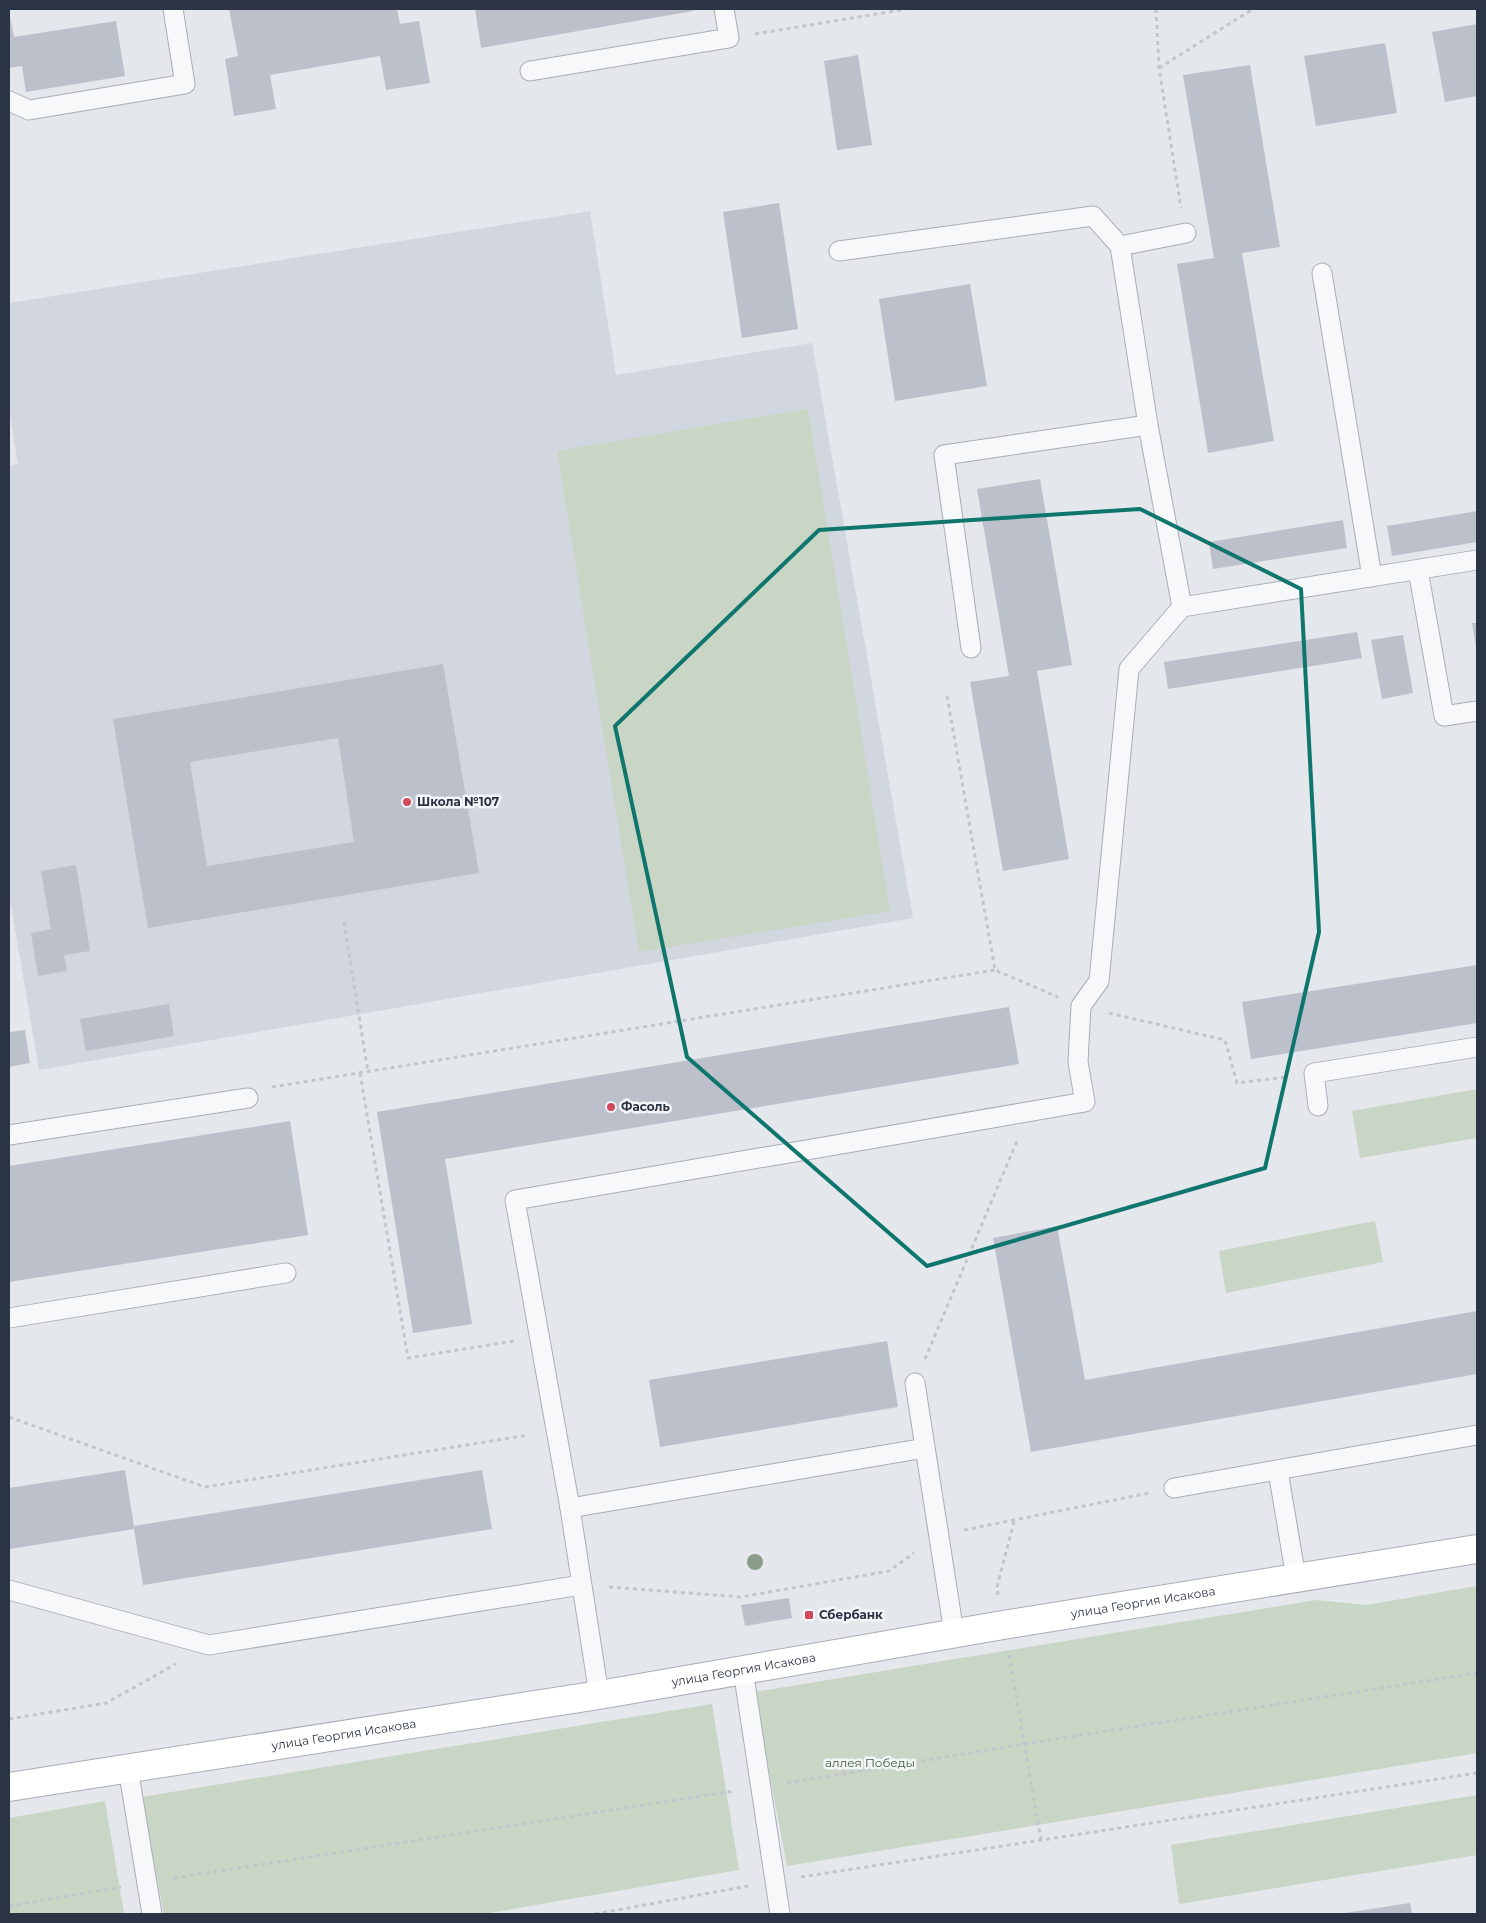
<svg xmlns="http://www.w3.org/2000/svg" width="1486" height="1923" viewBox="0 0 1486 1923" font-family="Montserrat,sans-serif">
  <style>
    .built { fill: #d2d6de }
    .green { fill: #c9d6c5 }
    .building { fill: #bbc0ca; fill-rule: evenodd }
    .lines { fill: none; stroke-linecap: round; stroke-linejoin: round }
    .lane-casing { stroke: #a9aeb7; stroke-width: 21 }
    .secondary-casing { stroke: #a9aeb7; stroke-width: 30 }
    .path { stroke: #c2c5cb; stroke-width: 3; stroke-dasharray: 4 4; stroke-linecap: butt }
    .lane { stroke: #f7f8fa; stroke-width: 19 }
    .secondary { stroke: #fff; stroke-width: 28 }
    .tree { fill: #899d89 }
    .marked { fill: none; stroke: #0f766e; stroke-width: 4; stroke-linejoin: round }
    .poi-dot { fill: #d1495b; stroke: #f4f6f9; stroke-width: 2 }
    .labels { text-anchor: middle; stroke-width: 5; stroke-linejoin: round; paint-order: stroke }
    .poi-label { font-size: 12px; font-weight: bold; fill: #2b3445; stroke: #f4f6f9; text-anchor: start }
    .street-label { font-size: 12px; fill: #2b3445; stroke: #f4f6f9 }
    .park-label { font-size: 12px; fill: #3f6138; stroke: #f4f6f9 }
  </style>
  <rect width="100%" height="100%" fill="#e4e7ec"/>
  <!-- built -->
  <polygon class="built" points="590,211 616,375 812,343 913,918 39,1070 9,894 9,466 18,464 9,409 9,303"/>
  <!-- green -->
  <g class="green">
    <polygon points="808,409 890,911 639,952 557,451"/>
    <polygon points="1477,1089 1477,1138 1360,1158 1352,1111"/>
    <polygon points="1375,1221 1383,1262 1226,1293 1219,1251"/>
    <polygon points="1477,1586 1477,1753 787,1866 754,1692 1316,1600 1366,1605"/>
    <polygon points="712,1704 739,1870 484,1914 164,1914 141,1797"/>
    <polygon points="1477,1795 1477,1855 1179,1904 1171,1845"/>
    <polygon points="105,1801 124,1914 9,1914 9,1818"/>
  </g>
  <!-- building -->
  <g class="building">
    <polygon points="229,9 397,9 400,24 419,21 430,83 386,90 380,56 270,75 276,109 234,116 225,59 238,56"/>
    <polygon points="475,9 692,9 693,11 481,48"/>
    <polygon points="9,11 14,37 116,21 125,76 26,92 22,66 9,68"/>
    <polygon points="1477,24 1477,96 1445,102 1432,32"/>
    <polygon points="1385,43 1397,113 1316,126 1304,56"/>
    <polygon points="858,55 872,145 837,150 824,61"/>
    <polygon points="1250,65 1280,247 1242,253 1274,441 1208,453 1177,264 1214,258 1183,75"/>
    <polygon points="779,203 798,329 742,338 723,212"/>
    <polygon points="970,284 987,386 895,401 879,299"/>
    <polygon points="1040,479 1072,665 1037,671 1069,859 1003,871 970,682 1009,676 977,489"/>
    <polygon points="1477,511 1477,542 1392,556 1387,526"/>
    <polygon points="1343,520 1347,548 1213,569 1209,542"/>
    <polygon points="1472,623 1477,623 1477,646 1476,647"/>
    <polygon points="1357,632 1362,658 1168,689 1164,662"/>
    <polygon points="1403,635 1413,693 1382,699 1371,640"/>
    <path d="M443,664L479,873L148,928L113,719ZM338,738L354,842L207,866L190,762Z"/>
    <polygon points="76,865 90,951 64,955 67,971 38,976 31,933 51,929 41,871"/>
    <polygon points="1477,965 1477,1023 1251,1059 1242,1002"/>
    <polygon points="169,1004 174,1036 86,1051 80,1019"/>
    <polygon points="1009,1007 1019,1064 445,1159 472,1324 413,1333 377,1112"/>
    <polygon points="25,1030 30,1063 9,1067 9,1032"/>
    <polygon points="290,1121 308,1235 9,1282 9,1166"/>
    <polygon points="1057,1226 1085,1380 1477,1311 1477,1374 1031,1452 993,1238"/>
    <polygon points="887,1341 898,1407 660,1447 649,1380"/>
    <polygon points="125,1470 134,1526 482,1470 492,1529 143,1585 134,1529 10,1549 9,1538 9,1488"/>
    <polygon points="789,1598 792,1618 745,1626 741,1605"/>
    <polygon points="1410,1903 1412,1914 1345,1914 1345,1913"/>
  </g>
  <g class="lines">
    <!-- lane casing -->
    <g class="lane-casing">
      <g id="lane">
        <polyline points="530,71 729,38 724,9"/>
        <polyline points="9,101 29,110 185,84 173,9"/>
        <polyline points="839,251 1093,216 1120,246"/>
        <polyline points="1322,273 1372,577"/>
        <polyline points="1148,425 1120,246 1186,233"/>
        <polyline points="1418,570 1444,716 1477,711"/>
        <polyline points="971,648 944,455 1148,425 1182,607 1477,560"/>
        <polyline points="1318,1106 1314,1073 1477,1047"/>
        <polyline points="9,1135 248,1098"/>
        <polyline points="9,1318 286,1273"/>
        <polyline points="915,1383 954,1633"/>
        <polyline points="1278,1471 1296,1578"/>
        <polyline points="1174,1488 1477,1435"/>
        <polyline points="570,1508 925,1448"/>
        <polyline points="9,1590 209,1645 581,1585"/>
        <polyline points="743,1670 780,1914"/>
        <polyline points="599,1695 570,1508 515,1200 1085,1102 1078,1062 1081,1006 1099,981 1129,669 1182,607"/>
        <polyline points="128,1768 152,1914"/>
      </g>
    </g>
    <!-- secondary casing -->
    <g class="secondary-casing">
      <g id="secondary">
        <path id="s1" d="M9,1787L599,1695L1003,1625L1477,1549"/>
      </g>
    </g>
    <!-- path -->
    <g class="path">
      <polyline points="1156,9 1159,68 1181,208"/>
      <polyline points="755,34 907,9"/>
      <polyline points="1159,68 1253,9"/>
      <polyline points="947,696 995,970 1058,997"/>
      <polyline points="344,922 368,1072"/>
      <polyline points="1109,1013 1225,1040 1237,1083 1287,1077"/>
      <polyline points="360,1073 408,1358 514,1341"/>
      <polyline points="272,1087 995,970"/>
      <polyline points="925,1359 1017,1141"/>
      <polyline points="9,1417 205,1487 529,1435"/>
      <polyline points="964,1530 1149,1493"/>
      <polyline points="609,1587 741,1597 889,1571 914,1553"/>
      <polyline points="998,1595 997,1587 1015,1518"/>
      <polyline points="1009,1655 1041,1840"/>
      <polyline points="9,1719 106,1703 176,1664"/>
      <polyline points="787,1783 1024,1744 1477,1673"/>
      <polyline points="801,1877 1477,1773"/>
      <polyline points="174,1878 734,1791"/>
      <polyline points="9,1906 121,1887"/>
      <polyline points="595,1914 748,1886"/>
    </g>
    <!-- lane -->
    <use href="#lane" class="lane"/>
    <!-- secondary -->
    <use href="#secondary" class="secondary"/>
  </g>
  <!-- trees -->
  <circle class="tree" cx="755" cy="1562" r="8"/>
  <!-- marked area -->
  <path class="marked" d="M1140,509L1301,589L1319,932L1265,1168L927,1266L687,1057L615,726L819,530Z"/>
  <!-- markers -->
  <g class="poi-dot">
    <circle cx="407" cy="802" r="5"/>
    <circle cx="611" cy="1107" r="5"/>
    <rect x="804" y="1610" width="10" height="10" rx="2.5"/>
  </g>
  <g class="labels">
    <!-- poi labels -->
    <g class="poi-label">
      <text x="417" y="806">Школа №107</text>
      <text x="621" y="1111">Фасоль</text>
      <text x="819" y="1619">Сбербанк</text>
    </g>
    <!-- street labels -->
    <g class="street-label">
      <text dy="4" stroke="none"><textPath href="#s1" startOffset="1149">улица Георгия Исакова</textPath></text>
      <text dy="4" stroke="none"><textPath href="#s1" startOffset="744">улица Георгия Исакова</textPath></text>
      <text dy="4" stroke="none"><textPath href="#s1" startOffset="339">улица Георгия Исакова</textPath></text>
    </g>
    <!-- park labels -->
    <g class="park-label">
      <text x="870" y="1767">аллея Победы</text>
    </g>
  </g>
  <!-- border -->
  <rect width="1486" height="1923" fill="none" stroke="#2b3445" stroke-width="20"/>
</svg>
